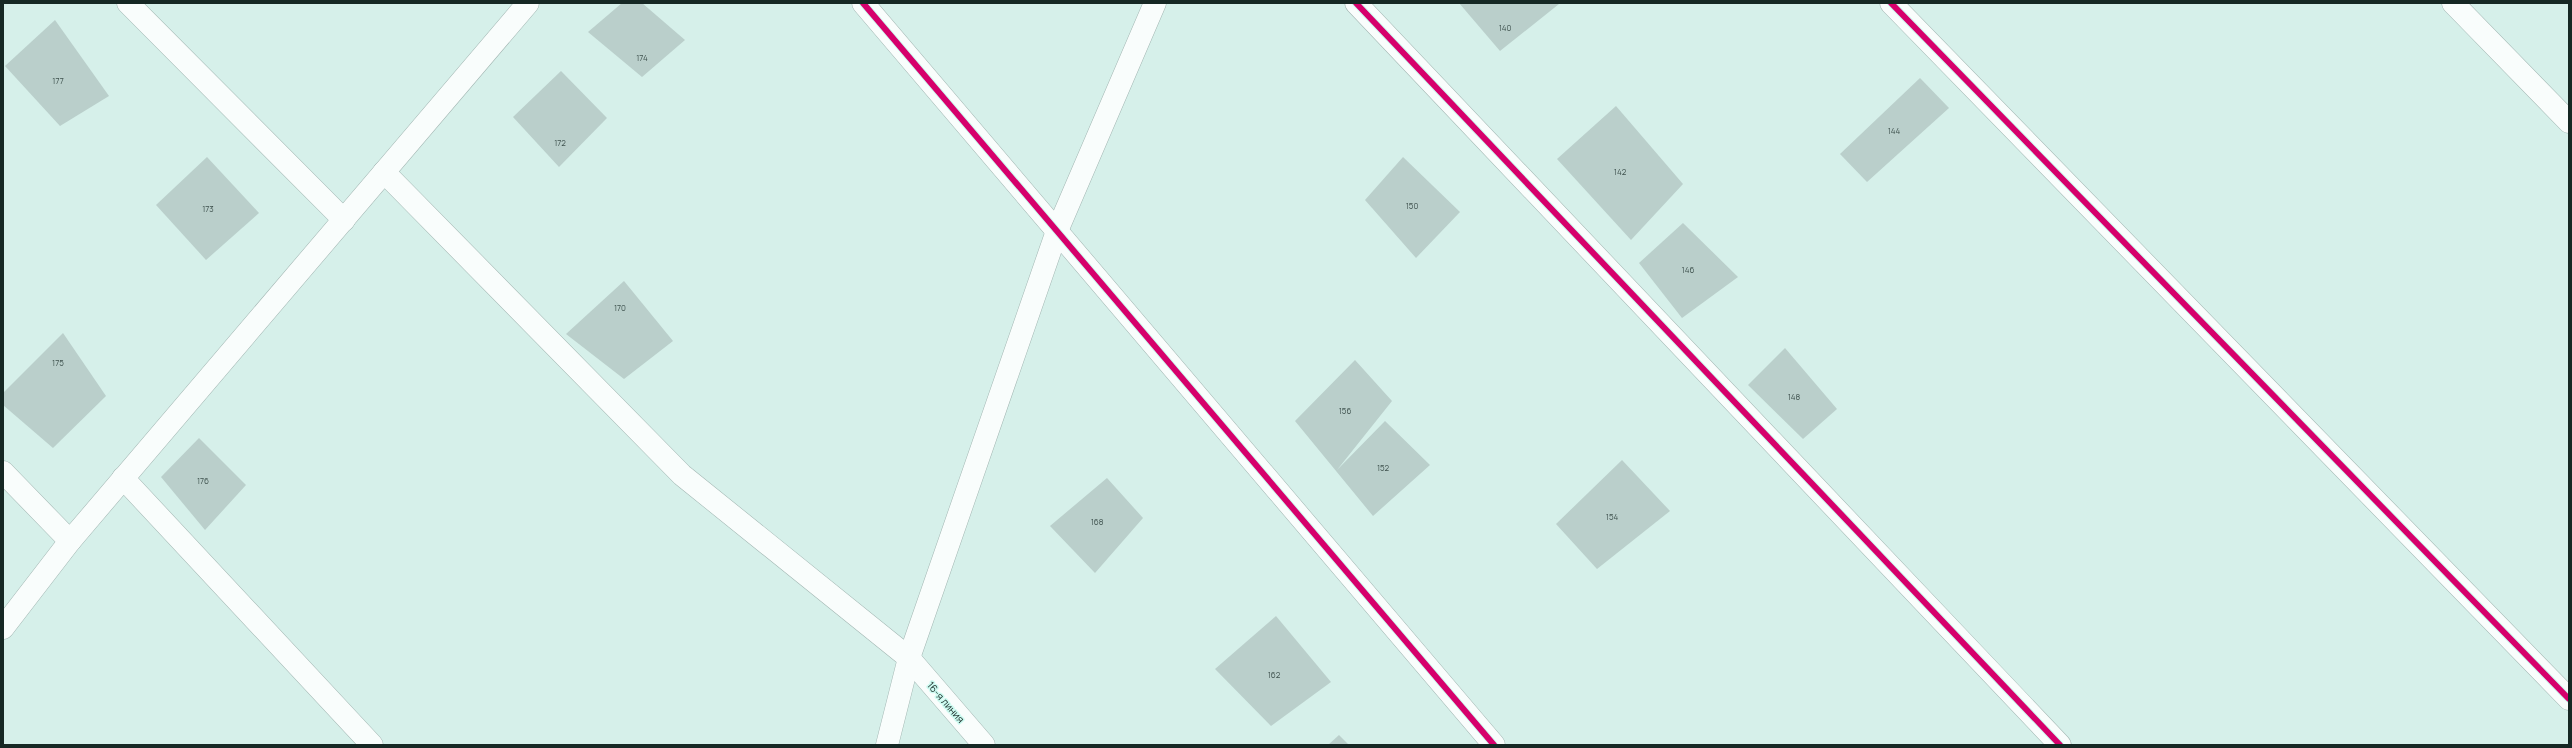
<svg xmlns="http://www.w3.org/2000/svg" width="2572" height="748" viewBox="0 0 2572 748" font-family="Manrope,sans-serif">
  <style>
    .building { fill: #bacfcb }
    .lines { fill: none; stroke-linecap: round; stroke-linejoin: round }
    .minor-casing { stroke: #a2b6b2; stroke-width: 23 }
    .minor { stroke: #f9fdfc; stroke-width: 22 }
    .cycleway-casing { stroke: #ccfaf0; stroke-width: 8 }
    .cycleway { stroke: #d6006c; stroke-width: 6 }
    .labels { text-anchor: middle; stroke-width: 3; stroke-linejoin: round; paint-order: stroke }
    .number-label { font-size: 8px; fill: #3f524e }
    .street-label { font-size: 10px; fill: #162824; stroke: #ccfaf0 }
  </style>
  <rect width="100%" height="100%" fill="#d6f0ea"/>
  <!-- building -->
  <g class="building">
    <polygon points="622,3 642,3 685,40 642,77 588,32"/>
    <polygon points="1459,3 1558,3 1559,4 1500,51"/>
    <polygon points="55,20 109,96 60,126 5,66"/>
    <polygon points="561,71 607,118 559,167 513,117"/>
    <polygon points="1920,78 1949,108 1867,182 1840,154"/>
    <polygon points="1616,106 1683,184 1631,240 1557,159"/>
    <polygon points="207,157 259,213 206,260 156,205"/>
    <polygon points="1403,157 1460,212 1416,258 1365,200"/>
    <polygon points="1683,223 1738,277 1682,318 1639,263"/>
    <polygon points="624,281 673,341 624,379 566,334"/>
    <polygon points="63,333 106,396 53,448 3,405 3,393"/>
    <polygon points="1785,348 1837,409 1803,439 1748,385"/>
    <polygon points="1355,360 1392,401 1337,470 1385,421 1430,465 1373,516 1295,421"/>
    <polygon points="199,438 246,485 205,530 161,477"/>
    <polygon points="1622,460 1670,511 1597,569 1556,524"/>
    <polygon points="1107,478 1143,518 1095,573 1050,526"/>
    <polygon points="1276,616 1331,682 1271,726 1215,669"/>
    <polygon points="1339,735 1349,745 1328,745"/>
  </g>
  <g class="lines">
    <!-- minor casing -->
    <g class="minor-casing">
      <g id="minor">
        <polyline points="128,3 344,220"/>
        <polyline points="863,3 1494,745"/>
        <polyline points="1356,3 2060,745"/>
        <polyline points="1891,3 2569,699"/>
        <polyline points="2453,3 2569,122"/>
        <polyline points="384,172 682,475 909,658 984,745"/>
        <polyline points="3,472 70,541"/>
        <polyline points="123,478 372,745"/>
        <polyline points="3,628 70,541 528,3"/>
        <polyline points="887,745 909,658 1057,231 1155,3"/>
      </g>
    </g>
    <!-- minor -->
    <use href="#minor" class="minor"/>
    <!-- cycleway casing -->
    <g class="cycleway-casing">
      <g id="cycleway">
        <polyline points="863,3 1494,745"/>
        <polyline points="1356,3 2060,745"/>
        <polyline points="1891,3 2569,699"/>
      </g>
    </g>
    <!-- cycleway -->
    <use href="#cycleway" class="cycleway"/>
  </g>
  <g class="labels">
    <!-- number labels -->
    <g class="number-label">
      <text x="1505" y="31">140</text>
      <text x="642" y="61">174</text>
      <text x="58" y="84">177</text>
      <text x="1894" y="134">144</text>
      <text x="560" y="146">172</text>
      <text x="1620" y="175">142</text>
      <text x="1412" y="209">150</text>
      <text x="208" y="212">173</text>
      <text x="1688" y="273">146</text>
      <text x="620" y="311">170</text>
      <text x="58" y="366">175</text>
      <text x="1794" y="400">148</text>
      <text x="1345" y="414">156</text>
      <text x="1383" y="471">152</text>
      <text x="203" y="484">176</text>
      <text x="1612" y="520">154</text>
      <text x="1097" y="525">168</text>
      <text x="1274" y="678">162</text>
    </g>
    <!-- street labels -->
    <g class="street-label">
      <text transform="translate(946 702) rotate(49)" y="4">16-я линия</text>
    </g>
  </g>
  <!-- border -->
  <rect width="2572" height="748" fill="none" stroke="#162824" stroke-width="8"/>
</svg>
